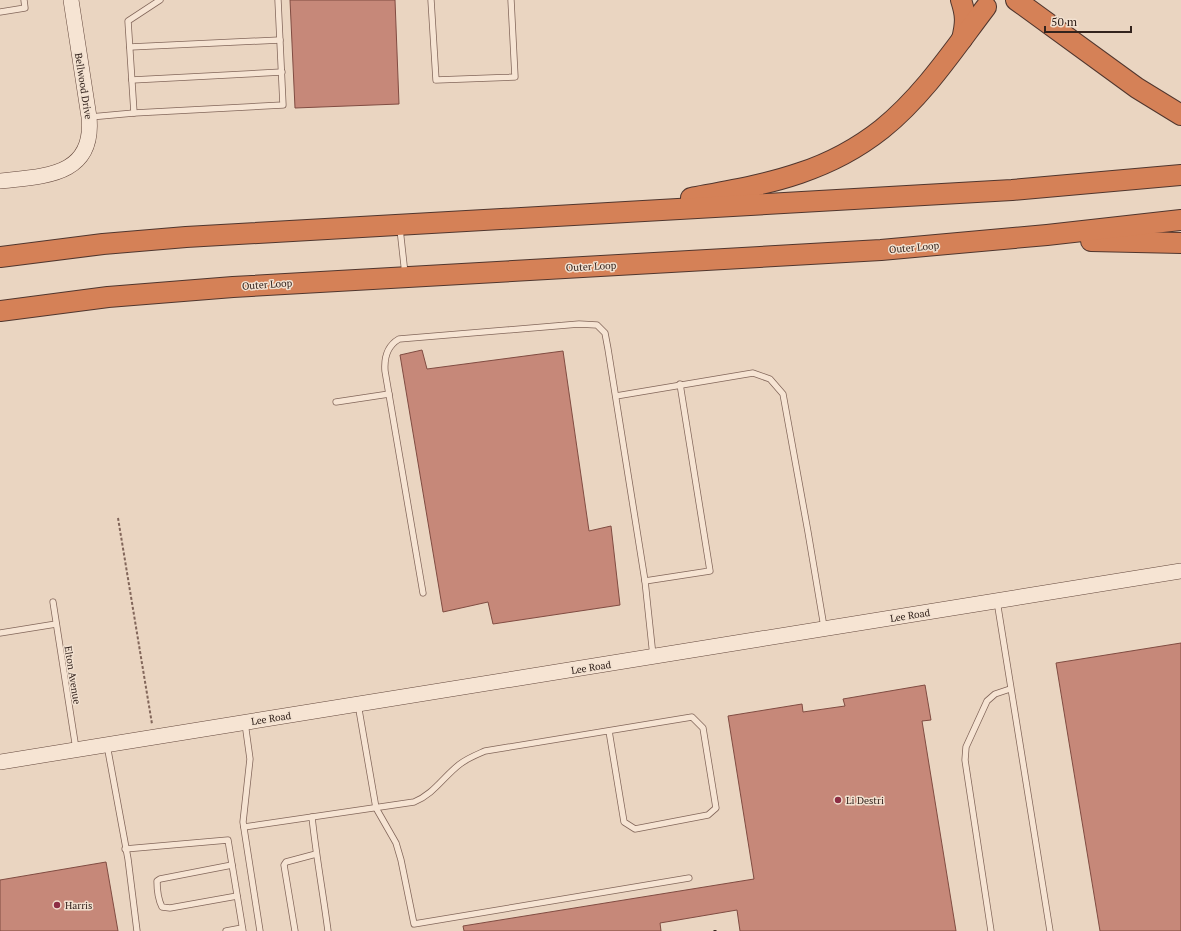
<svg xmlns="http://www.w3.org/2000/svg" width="1181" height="931" viewBox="0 0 1181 931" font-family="'PT Serif',serif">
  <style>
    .building { fill: #c68879; stroke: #804c42 }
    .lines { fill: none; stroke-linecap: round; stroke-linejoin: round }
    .lane-casing { stroke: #82665a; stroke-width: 7 }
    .secondary-casing { stroke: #64483d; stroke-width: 16 }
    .highway-casing { stroke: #50362e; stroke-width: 22 }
    .path { stroke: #82665a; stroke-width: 2; stroke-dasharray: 3 2; stroke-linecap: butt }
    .lane { stroke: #f6e4d3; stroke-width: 5.5 }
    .secondary { stroke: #f6e4d3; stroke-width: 15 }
    .highway { stroke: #d58157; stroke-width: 20 }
    .rail { stroke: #33231d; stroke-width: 3; stroke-dasharray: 7 7; stroke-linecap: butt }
    .poi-dot { fill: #8d2e44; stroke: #f2e1d0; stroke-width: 1.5 }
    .labels { text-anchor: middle; stroke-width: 3; stroke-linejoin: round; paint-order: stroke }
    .street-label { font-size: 10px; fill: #33231d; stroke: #f2e1d0 }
    .poi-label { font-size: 10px; fill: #33231d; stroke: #f2e1d0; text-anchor: start }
  </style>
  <rect width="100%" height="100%" fill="#ead5c1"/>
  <!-- building -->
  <g class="building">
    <polygon points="290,0 395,0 399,104 295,108"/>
    <polygon points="422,350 427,369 563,351 589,531 611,526 620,605 493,624 488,602 443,612 400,355"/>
    <polygon points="1181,643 1181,931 1100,931 1056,663"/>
    <polygon points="925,685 931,720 922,721 956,931 740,931 737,910 660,923 661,931 464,931 463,926 754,879 728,716 802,704 803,712 845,706 843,699"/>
    <polygon points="106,862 118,931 0,931 0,880"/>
  </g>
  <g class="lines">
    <!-- lane casing -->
    <g class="lane-casing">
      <g id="lane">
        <polyline points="431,0 436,80 515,77 511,0"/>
        <polyline points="0,12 25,8 24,0"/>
        <polyline points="130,47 280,40"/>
        <polyline points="132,80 282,72"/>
        <polyline points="134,113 128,21 160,0"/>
        <polyline points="90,117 134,113 283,105 278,0"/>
        <polyline points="400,229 405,274"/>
        <polyline points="616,396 753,373 770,379 783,394 808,532 824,627"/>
        <polyline points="336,402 389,394"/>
        <polyline points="645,581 710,571 680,384"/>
        <path d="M423,593L385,371C384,358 387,346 399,339L579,324L597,325L605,333L608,349L645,581L653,656"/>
        <polyline points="997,601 1050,931"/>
        <polyline points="53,602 76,749"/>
        <polyline points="0,633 56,624"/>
        <polyline points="358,704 376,808 396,843 401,860 414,924 689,878"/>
        <polyline points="245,723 250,759 243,822 260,931"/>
        <polyline points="107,745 128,859 137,931"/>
        <path d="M312,817C316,855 323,893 328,931"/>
        <path d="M244,827L414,802C434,794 444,776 460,764C468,758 476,755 485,751L692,717L703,728L716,808L708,815L635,829L624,822L609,731"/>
        <polyline points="125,849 228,840 243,931"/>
        <path d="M232,865L160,879L157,881C157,890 158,899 162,907L170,908L237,896"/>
        <polyline points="226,931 242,928"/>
        <polyline points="295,931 284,865 286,862 316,854"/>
        <polyline points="991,931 965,760 966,747 987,701 995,694 1010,689"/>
      </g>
    </g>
    <!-- secondary casing -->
    <g class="secondary-casing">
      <g id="secondary">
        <path d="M0,181C43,176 95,177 89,117L71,0"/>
        <polyline points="0,762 1181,571"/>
      </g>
    </g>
    <!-- highway casing -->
    <g class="highway-casing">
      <g id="highway">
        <path d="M961,0C966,15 966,23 962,39"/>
        <polyline points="1016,0 1137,88 1181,115"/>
        <path d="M691,198C728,191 765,185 800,173C830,163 858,148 882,129C924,95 954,49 986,7"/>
        <polyline points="1091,241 1181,243"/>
        <polyline points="0,257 103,244 186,237 1012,190 1181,175"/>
        <polyline points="0,311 108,297 233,287 881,250 1047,235 1181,220"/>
      </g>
    </g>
    <!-- path -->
    <polyline class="path" points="118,518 152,724"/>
    <!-- lane -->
    <use href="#lane" class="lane"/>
    <!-- secondary -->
    <use href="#secondary" class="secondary"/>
    <!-- highway -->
    <use href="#highway" class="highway"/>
    <!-- rail -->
    <polyline class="rail" points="715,930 715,931"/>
  </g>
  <!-- markers -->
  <g class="poi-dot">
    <circle cx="838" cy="800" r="4"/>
    <circle cx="57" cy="905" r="4"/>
  </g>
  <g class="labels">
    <!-- street labels -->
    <g class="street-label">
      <text transform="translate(84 86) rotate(81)" y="4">Bellwood Drive</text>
      <text transform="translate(914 247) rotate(-5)" y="4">Outer Loop</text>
      <text transform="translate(591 266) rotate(-3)" y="4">Outer Loop</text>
      <text transform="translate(267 284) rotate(-4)" y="4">Outer Loop</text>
      <text transform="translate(910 615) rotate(-9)" y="4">Lee Road</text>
      <text transform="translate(591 667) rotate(-9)" y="4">Lee Road</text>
      <text transform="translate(73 675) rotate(81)" y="4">Elton Avenue</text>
      <text transform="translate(271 718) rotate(-9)" y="4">Lee Road</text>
    </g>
    <!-- poi labels -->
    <g class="poi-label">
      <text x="846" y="804">Li Destri</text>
      <text x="65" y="909">Harris</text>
    </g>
  </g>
  <!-- scale -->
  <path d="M1045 26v6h86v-6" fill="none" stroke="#33231d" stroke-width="2"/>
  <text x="1051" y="26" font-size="12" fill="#33231d" stroke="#f2e1d0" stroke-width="3" paint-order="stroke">50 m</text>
</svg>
